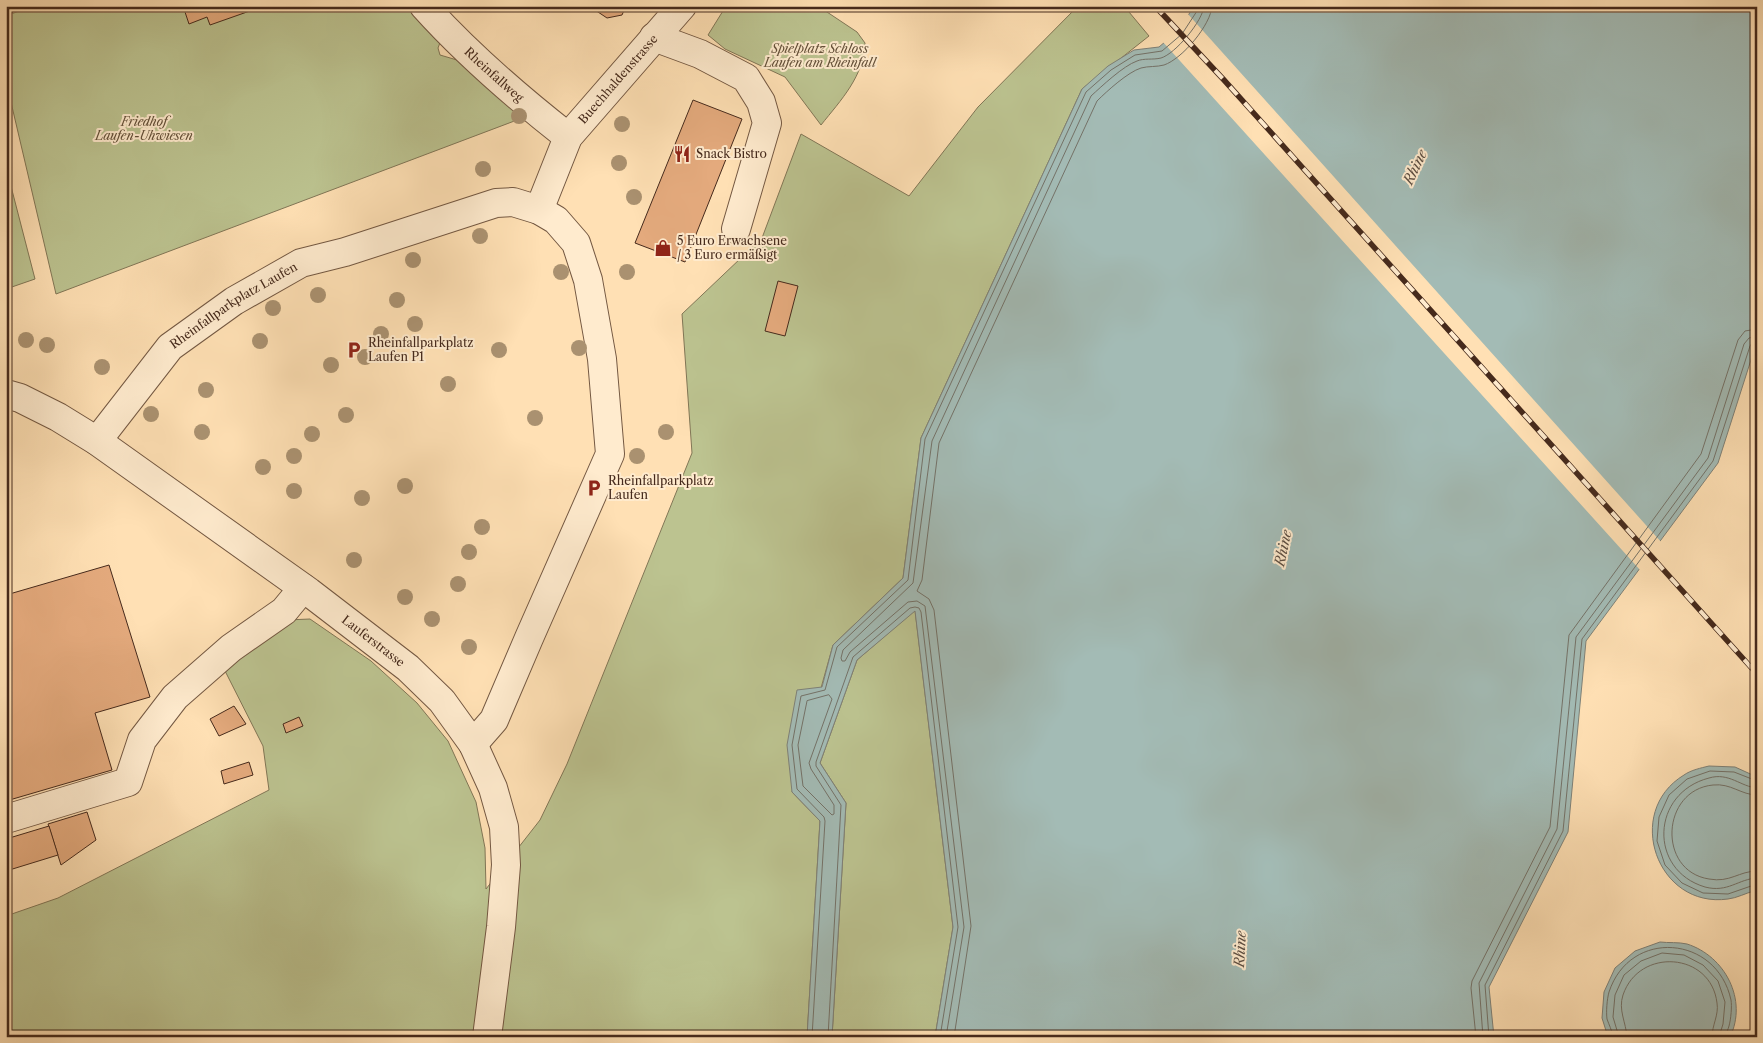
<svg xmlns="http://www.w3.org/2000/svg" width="1763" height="1043" viewBox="0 0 1763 1043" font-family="'Libre Caslon Text',serif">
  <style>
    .green { fill: #bcc390; stroke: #817656 }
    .water { fill: #a3bbb5; stroke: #7e8178 }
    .pier { fill: #ffe0b4 }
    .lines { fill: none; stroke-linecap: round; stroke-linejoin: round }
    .shore { stroke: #747268; stroke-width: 1 }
    .building { fill: #e4aa7d; stroke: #462a1c }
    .minor-casing { stroke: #745842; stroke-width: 30 }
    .minor { stroke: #ffebce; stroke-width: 28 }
    .rail-casing { stroke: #462a1c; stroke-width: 5.5 }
    .rail { stroke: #ffebce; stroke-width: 4; stroke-dasharray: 11; stroke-linecap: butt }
    .tree { fill: #aa9170 }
    .labels { text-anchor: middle; stroke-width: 4; stroke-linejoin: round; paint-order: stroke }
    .park-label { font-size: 12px; font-style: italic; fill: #645039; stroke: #ffebce }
    .street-label { font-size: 12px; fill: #462a1c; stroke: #ffebce }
    .poi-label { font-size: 12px; fill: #462a1c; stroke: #ffebce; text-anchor: start }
    .water-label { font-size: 14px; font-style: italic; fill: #5d4e42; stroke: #ffebce }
  </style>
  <rect width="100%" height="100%" fill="#ffe0b4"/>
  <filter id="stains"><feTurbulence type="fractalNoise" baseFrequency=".004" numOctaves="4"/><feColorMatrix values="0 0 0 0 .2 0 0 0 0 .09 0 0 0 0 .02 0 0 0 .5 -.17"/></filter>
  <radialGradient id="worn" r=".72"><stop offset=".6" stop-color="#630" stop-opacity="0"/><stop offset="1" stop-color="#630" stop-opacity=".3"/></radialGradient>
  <!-- green -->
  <g class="green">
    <polygon points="6,6 28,6 6,15"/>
    <polygon points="32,6 412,6 441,40 438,48 440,55 457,60 525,117 56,294 6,81 6,16"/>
    <path d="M726,6H818L857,32L865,43C864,76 841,100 821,125L785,77L725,49L708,35Z"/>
    <polygon points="1078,6 1124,6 1149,36 1082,89 921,438 903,578 833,645 792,792 820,821 807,1037 6,1037 6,916 58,898 269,790 263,746 221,663 286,620 310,619 371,661 417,703 448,741 476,802 485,848 486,889 540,820 567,764 692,453 682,314 762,238 801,134 909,196 978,107"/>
    <polygon points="6,167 35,279 6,289"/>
    <polygon points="915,610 953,927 935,1037 832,1037 846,803 820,763 857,660"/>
  </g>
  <!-- water -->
  <g class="water">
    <polygon points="1194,6 1757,6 1757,341 1718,463 1586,641 1568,832 1489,987 1494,1037 935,1037 953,927 915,611 857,660 820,763 846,803 832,1037 807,1037 820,821 792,792 787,745 797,690 822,687 833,645 903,578 921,438 1082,89 1108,66 1134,50 1159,47 1179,30"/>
    <path d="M1709,766L1735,767L1757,777V888L1754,891C1746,893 1737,898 1728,899C1657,909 1623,812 1684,775C1691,770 1701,768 1709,766Z"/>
    <path d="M1660,942C1668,943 1679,942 1687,944C1725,956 1748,1000 1730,1037H1608L1602,1018L1604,992L1615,968L1635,951Z"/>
  </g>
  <!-- pier -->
  <polygon class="pier" points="1187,13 1662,543 1641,571 1162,41 1177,29"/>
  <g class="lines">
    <!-- shore -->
    <g class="shore">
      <polygon points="829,695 832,699 809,763 811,769 834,805 834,814 832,815 803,786 798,745 807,701"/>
      <polyline points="1757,781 1734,772 1710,771 1687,779 1669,795 1659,817 1657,841 1665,865 1682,883 1703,893 1728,894 1757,884"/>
      <path d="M1757,788C1741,787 1729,772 1709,778C1651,793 1648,870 1705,887C1728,893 1738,879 1757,878"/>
      <path d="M1757,795C1741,795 1731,783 1713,785C1661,790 1657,871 1709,879C1730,883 1739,871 1757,871"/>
      <polyline points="812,1037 825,821 824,817 797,789 792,745 801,696 825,690 837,647 908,580 925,439 1086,92 1111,70 1135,55 1162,51 1182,34 1197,11 1198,6"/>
      <polyline points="828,1037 841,805 816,766 816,762 853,657 910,608 915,607 919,608 921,612 958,927 940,1037"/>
      <path d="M946,1037L964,927L925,606L917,601L908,602L850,652L845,661H842L841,658L843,650L913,583L932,441L1091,96C1102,86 1123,66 1137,61C1144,58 1153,60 1161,58C1175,54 1203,21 1204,6"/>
      <path d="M954,1037L971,926L934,610L929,599L917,591L922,580L939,443L1097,101C1107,91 1128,72 1141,68C1148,66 1157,67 1164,65C1182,59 1211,25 1212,6"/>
      <polyline points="1476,1037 1471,988 1472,981 1550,827 1569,635 1701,454 1738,340 1745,331 1757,329"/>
      <polyline points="1483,1037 1479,983 1557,829 1576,637 1708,458 1744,344 1749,338 1757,336"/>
      <polyline points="1489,1037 1485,985 1563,831 1582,639 1713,461 1750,346 1752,343 1757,343"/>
      <path d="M1613,1037C1612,1030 1609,1025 1607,1019C1606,1012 1607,999 1609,992C1630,928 1717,935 1731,1000C1732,1006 1731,1019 1729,1026C1728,1030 1726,1032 1726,1037"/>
      <polyline points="1619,1037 1613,1017 1615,995 1624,975 1641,961 1662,953 1684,955 1703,965 1718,981 1725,1002 1723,1024 1719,1037"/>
      <path d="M1627,1037C1626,1022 1618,1010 1623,995C1639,947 1711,952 1717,1003C1719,1015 1712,1025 1712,1037"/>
    </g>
  </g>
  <!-- building -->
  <g class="building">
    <polygon points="183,6 264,6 210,25 207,17 189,24"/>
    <polygon points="589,6 626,6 622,15 607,18"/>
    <polygon points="693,100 742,119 685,262 635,243"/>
    <polygon points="778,281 798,286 785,336 765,331"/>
    <polygon points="109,565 150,697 95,713 112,770 6,801 6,595"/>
    <polygon points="234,706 246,724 219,736 210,719"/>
    <polygon points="299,717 303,726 286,733 283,724"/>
    <polygon points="249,762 253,775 224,784 221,771"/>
    <polygon points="87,812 96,840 61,865 48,824"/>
    <polygon points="49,826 58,855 6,871 6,839"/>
  </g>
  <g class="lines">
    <!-- minor casing -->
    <g class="minor-casing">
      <g id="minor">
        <path id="s1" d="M424,6C468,55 517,97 568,137"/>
        <polyline points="654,37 700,54 746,78 761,102 767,123 736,229"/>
        <path id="s2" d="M539,210L568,137L682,6"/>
        <path id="s3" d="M6,394L20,398L58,417L97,441L309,592L408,668L442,701L473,744L493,788L504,827L506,865L501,927L487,1037"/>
        <path id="s4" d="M97,441L170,347L234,301L301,263L345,252L496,203L513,202L539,210L556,220L576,243L588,280L602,359L610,454L529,638L494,720L473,744"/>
        <polyline points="6,819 128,782 142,740 175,697 231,648 284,611 303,588"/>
      </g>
    </g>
    <!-- minor -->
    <use href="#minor" class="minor"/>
    <!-- rail casing -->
    <g class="rail-casing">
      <polyline id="rail" points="1155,6 1224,80 1757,674"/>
    </g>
    <!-- rail -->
    <use href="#rail" class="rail"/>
  </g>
  <!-- trees -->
  <g class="tree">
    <circle cx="519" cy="116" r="8"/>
    <circle cx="622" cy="124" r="8"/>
    <circle cx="619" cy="163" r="8"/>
    <circle cx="483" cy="169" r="8"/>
    <circle cx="634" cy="197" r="8"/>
    <circle cx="480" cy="236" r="8"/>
    <circle cx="413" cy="260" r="8"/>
    <circle cx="561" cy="272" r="8"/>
    <circle cx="627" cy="272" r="8"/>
    <circle cx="318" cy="295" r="8"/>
    <circle cx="397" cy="300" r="8"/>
    <circle cx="273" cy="308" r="8"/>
    <circle cx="415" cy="324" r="8"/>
    <circle cx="381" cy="334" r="8"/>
    <circle cx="26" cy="340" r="8"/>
    <circle cx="260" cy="341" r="8"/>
    <circle cx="47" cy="345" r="8"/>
    <circle cx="579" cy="348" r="8"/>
    <circle cx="499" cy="350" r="8"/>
    <circle cx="365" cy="357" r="8"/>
    <circle cx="331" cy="365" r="8"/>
    <circle cx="102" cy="367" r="8"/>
    <circle cx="448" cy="384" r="8"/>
    <circle cx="206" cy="390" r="8"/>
    <circle cx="151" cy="414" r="8"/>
    <circle cx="346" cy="415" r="8"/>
    <circle cx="535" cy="418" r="8"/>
    <circle cx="202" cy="432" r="8"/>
    <circle cx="666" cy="432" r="8"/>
    <circle cx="312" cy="434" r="8"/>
    <circle cx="294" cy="456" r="8"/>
    <circle cx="637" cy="456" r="8"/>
    <circle cx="263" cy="467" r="8"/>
    <circle cx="405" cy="486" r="8"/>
    <circle cx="294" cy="491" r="8"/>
    <circle cx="362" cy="498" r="8"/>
    <circle cx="482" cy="527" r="8"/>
    <circle cx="469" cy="552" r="8"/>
    <circle cx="354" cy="560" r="8"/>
    <circle cx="458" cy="584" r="8"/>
    <circle cx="405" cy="597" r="8"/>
    <circle cx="432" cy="619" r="8"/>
    <circle cx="469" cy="647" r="8"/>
  </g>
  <!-- icons -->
  <defs>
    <g id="restaurant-bare" transform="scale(1.35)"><path d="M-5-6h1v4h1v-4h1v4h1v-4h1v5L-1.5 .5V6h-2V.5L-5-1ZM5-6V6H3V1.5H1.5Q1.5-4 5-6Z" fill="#8f2418" stroke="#ffebce" stroke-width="2.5" paint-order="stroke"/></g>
    <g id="shop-bare" transform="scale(1.35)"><path d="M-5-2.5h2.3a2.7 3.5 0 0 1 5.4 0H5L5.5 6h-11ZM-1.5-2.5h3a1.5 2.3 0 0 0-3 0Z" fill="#8f2418" stroke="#ffebce" stroke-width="2.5" paint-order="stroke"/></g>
    <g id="parking-bare" transform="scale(1.35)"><path d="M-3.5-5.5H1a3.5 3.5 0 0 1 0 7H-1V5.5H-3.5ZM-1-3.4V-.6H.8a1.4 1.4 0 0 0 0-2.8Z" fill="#8f2418" stroke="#ffebce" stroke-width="2.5" paint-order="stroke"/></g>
  </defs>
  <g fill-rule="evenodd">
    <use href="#restaurant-bare" x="682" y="154"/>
    <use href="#shop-bare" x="663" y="248"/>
    <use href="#parking-bare" x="354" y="350"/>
    <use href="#parking-bare" x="594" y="488"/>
  </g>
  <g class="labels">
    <!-- park labels -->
    <g class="park-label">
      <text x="820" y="53">Spielplatz Schloss<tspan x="820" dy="14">Laufen am Rheinfall</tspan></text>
      <text x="144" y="126">Friedhof<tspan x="144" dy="14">Laufen-Uhwiesen</tspan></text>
    </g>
    <!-- street labels -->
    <g class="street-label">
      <text dy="4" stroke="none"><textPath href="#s1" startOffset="98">Rheinfallweg</textPath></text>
      <text dy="4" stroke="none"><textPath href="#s2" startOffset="155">Buechhaldenstrasse</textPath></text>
      <text dy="4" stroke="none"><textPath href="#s4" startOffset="195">Rheinfallparkplatz Laufen</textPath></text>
      <text dy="4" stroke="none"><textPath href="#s3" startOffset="444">Lauferstrasse</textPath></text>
    </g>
    <!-- poi labels -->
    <g class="poi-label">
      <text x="696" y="158">Snack Bistro</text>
      <text x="677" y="245">5 Euro Erwachsene<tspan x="677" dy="14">/ 3 Euro ermäßigt</tspan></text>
      <text x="368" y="347">Rheinfallparkplatz<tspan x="368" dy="14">Laufen P1</tspan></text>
      <text x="608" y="485">Rheinfallparkplatz<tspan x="608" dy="14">Laufen</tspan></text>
    </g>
    <!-- water labels -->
    <g class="water-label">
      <text transform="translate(1415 167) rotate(-65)" y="5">Rhine</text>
      <text transform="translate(1283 548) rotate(-78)" y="5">Rhine</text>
      <text transform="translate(1240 949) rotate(-87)" y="5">Rhine</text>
    </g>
  </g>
  <!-- margin -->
  <rect width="1763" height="1043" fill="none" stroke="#ffe0b4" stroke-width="25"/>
  <rect x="8" y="8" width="1748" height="1028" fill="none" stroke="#462a1c" stroke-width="2.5"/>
  <rect x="12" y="12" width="1738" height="1018" fill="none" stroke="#462a1c"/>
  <rect width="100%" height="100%" filter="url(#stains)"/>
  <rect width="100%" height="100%" fill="url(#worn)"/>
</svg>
